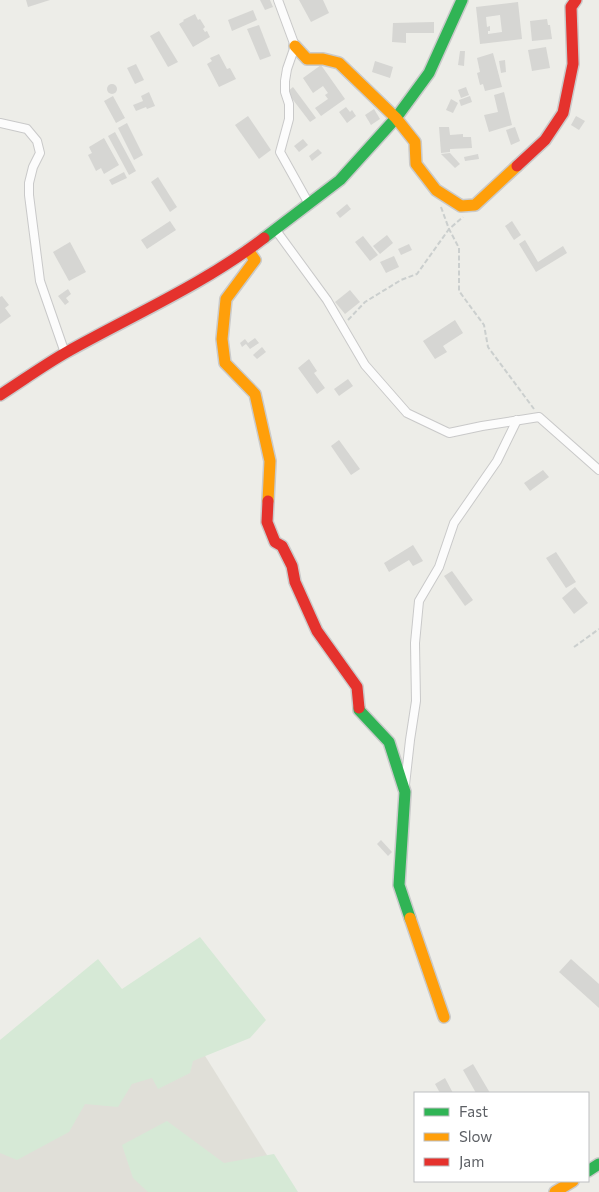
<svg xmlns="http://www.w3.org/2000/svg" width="599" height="1192" viewBox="0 0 599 1192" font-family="Commissioner,sans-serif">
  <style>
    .education { fill: #e0dfd8 }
    .green { fill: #d6e9d6 }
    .building { fill: #d6d6d3; fill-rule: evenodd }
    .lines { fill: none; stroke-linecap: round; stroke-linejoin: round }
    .street-casing { stroke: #c9c9c9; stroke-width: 10 }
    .fast-casing { stroke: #cacaca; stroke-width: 14 }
    .slow-casing { stroke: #cacaca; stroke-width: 14 }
    .jam-casing { stroke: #cacaca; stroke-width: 14 }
    .path { stroke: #cbcfce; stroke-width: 2; stroke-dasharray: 5 2.5; stroke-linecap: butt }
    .street { stroke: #fcfcfc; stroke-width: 8 }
    .fast { stroke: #30b455; stroke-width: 11 }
    .slow { stroke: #ff9f0a; stroke-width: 11 }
    .jam { stroke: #e5322d; stroke-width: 11 }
  </style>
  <rect width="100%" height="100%" fill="#edede8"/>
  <!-- education -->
  <polygon class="education" points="182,1019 290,1192 0,1192 0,1130"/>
  <!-- green -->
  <g class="green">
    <polygon points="200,937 266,1020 250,1038 193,1061 190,1073 158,1089 152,1078 132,1084 118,1107 85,1104 69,1132 17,1160 0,1153 0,1040 98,959 122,989"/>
    <polygon points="167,1121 224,1163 274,1154 298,1192 148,1192 133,1178 122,1145"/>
  </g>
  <!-- building -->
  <g class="building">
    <polygon points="26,0 50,0 28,7"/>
    <polygon points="260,0 270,0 273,7 265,10"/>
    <polygon points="299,0 323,0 329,13 311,22"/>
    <path d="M518,2L522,39L480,44L476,7ZM500,15L502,32L488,34V31H490V26L487,27L486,17Z"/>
    <polygon points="253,10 257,20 232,31 228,20"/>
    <polygon points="195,14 198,20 200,19 205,27 203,29 205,32 207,31 210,37 193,47 179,24 184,21 183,20"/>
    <polygon points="547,19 548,25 550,25 552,39 532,41 530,21"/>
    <polygon points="434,22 434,33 406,33 406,43 392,42 393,23"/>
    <polygon points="259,25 271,56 260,60 247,29"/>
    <polygon points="159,31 178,62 168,67 150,36"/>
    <polygon points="546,47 550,68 532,71 528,50"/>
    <polygon points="460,51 465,51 464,66 458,65"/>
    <polygon points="493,53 502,87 485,91 483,84 480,85 477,73 480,72 477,58"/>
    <polygon points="219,54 227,69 230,68 236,79 219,87 207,64 212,61 210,58"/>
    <polygon points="505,60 506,72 501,73 499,61"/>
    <polygon points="375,61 393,67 390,78 372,72"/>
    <polygon points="136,64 144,80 135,84 127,68"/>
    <polygon points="321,65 345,99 321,116 315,108 328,99 325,95 328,93 323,86 313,93 303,78"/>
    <circle cx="112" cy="89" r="5"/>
    <polygon points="293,87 316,118 310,122 287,92"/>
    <polygon points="466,87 469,95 461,98 458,90"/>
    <polygon points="149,92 155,106 147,109 146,107 136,111 133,105 143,101 141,96"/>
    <polygon points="504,92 512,125 489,132 484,115 498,112 494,95"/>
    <polygon points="113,96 125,118 116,123 104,101"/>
    <polygon points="470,96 472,102 461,106 459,100"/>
    <polygon points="451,99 458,103 453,113 446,110"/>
    <polygon points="346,107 350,112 352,110 356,116 347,123 339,112"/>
    <polygon points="374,109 380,119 371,125 365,115"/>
    <polygon points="248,116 271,150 259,159 235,125"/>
    <polygon points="576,116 585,121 579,130 571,125"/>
    <polygon points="127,123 143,155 134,160 118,128"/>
    <polygon points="439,127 449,127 450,135 463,134 463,137 471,137 472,148 450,149 450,152 441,153"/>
    <polygon points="515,127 520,141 511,145 506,130"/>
    <polygon points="115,132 136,171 129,175 108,136"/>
    <polygon points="104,138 119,165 104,174 101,168 96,171 88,155 92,153 89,147"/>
    <polygon points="303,139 308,145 299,152 294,146"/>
    <polygon points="318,149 322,153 312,161 309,156"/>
    <polygon points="450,153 460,164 455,168 441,154"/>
    <polygon points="478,154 479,159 465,161 464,157"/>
    <polygon points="124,172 127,178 112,185 109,180"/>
    <polygon points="158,177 177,207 170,212 151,182"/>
    <polygon points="347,204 351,209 340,218 336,213"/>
    <polygon points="170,221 176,230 147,249 141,240"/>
    <polygon points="512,221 521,235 514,240 505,226"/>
    <polygon points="387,235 393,243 380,254 373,246"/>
    <polygon points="363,236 378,255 370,261 355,242"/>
    <polygon points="525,240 538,262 563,246 567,253 536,272 519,244"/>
    <polygon points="70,242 86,272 69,281 53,252"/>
    <polygon points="409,244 412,250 401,255 398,249"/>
    <polygon points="394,256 399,267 386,273 380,262"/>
    <polygon points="68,289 71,294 66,298 69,302 65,305 58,296"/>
    <polygon points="350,290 360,302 345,314 335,302"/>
    <polygon points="2,296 9,305 5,308 11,316 0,324 0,297"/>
    <polygon points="455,320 463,333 443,346 447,352 435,359 423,341"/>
    <polygon points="255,338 259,343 250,349 246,344 242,347 240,343 245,339 248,343"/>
    <polygon points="262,347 266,352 257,359 253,355"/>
    <polygon points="309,359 317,371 314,373 325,388 317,394 298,368"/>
    <polygon points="348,379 353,386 339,396 334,389"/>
    <polygon points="339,440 360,469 351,475 331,446"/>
    <polygon points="543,470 549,477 530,491 524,483"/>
    <polygon points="413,545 423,561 413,566 409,560 389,572 384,563"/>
    <polygon points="556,552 576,582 566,588 546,558"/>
    <polygon points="452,571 473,600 465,606 444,576"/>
    <polygon points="575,587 588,603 574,614 562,598"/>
    <polygon points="381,840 392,852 388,856 377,844"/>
    <polygon points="571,959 599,984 599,1008 559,972"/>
    <polygon points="473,1064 490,1093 476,1093 463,1070"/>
    <polygon points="445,1078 453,1093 440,1093 435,1084"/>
  </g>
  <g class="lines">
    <!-- street casing -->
    <g class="street-casing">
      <g id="street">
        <polyline points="278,0 295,46 287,69 285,81 285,92 289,104 289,119 280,152 309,204"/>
        <polyline points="0,123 27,129 37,141 40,153 33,167 29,183 29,195 40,281 65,353"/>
        <polyline points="275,229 327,300 365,365 407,413 449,433 482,426 539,417 599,470"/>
        <polyline points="405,785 410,740 416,701 415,643 419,601 439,567 454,523 497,461 517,420"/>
      </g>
    </g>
    <!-- fast casing -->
    <g class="fast-casing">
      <g id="fast">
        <polyline points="264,238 340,180 396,118 429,73 462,0"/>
        <polyline points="359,708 359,710 389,742 405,792 399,885 410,918"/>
        <polyline points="588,1171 599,1164"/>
      </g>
    </g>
    <!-- slow casing -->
    <g class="slow-casing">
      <g id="slow">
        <polyline points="295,46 307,59 323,59 339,63 396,118 415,142 416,164 436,190 461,206 475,205 517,166"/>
        <polyline points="248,250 255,260 226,299 222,339 225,363 255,394 270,461 268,501"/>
        <polyline points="410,918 444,1017"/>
        <polyline points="555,1192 573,1181"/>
      </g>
    </g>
    <!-- jam casing -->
    <g class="jam-casing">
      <g id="jam">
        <polyline points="517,166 545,140 563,113 573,64 571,7 576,0"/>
        <path d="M0,395C22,381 44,365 67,352C133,315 204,284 264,238"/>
        <polyline points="268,501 267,522 275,542 282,546 292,566 295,582 317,631 357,687 359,708"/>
      </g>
    </g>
    <!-- path -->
    <g class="path">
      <polyline points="441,207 449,229 459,248 459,291 484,325 488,347 534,409"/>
      <polyline points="348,320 365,302 401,280 417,274 449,229 463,217"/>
      <polyline points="574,647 599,629"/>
    </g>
    <!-- street -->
    <use href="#street" class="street"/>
    <!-- fast -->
    <use href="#fast" class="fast"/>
    <!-- slow -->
    <use href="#slow" class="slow"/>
    <!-- jam -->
    <use href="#jam" class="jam"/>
  </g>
  <!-- legend -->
  <rect x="414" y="1092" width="175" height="90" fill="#ffffff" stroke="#bebfc1"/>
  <rect x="424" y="1108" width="25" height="8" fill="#30b455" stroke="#bebfc1"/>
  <text x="459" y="1117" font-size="15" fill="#5d6065">Fast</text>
  <rect x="424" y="1133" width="25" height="8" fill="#ff9f0a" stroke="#bebfc1"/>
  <text x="459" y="1142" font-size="15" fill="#5d6065">Slow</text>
  <rect x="424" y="1158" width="25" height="8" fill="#e5322d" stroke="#bebfc1"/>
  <text x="459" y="1167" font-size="15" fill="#5d6065">Jam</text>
</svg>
